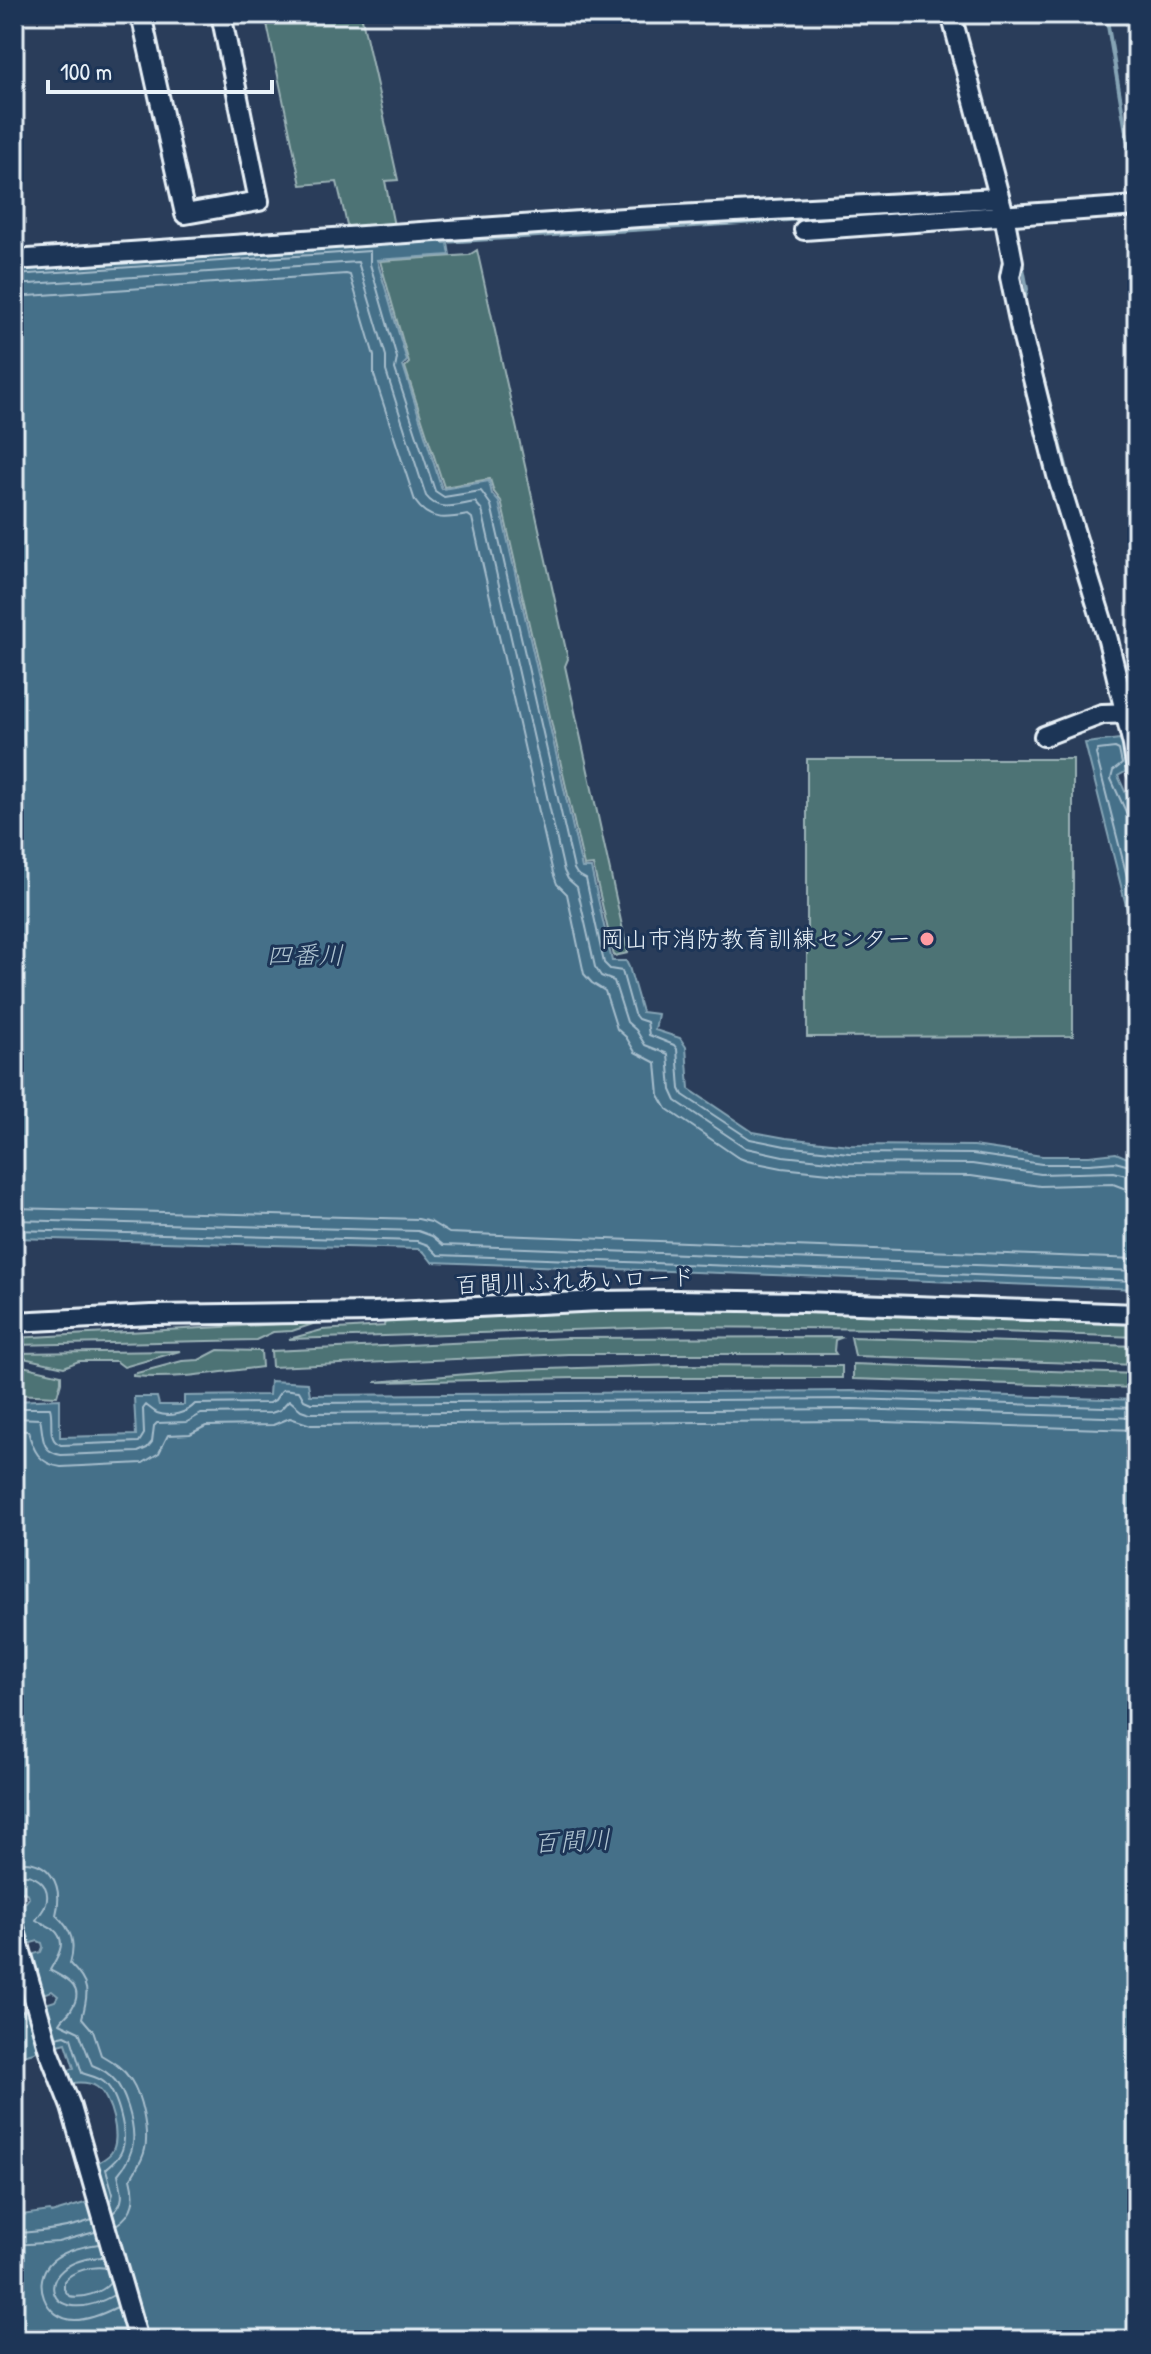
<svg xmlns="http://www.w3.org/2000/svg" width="1151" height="2354" viewBox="0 0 1151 2354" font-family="'Patrick Hand','Klee One',sans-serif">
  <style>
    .green { fill: #4e7374; stroke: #9bb2b6; stroke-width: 2 }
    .water { fill: #447089; stroke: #86a4b5; stroke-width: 2 }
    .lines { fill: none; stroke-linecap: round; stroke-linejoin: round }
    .shore { stroke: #a6bdcc; stroke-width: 2 }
    .stream { stroke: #86a4b5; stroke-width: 4 }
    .minor-casing { stroke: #e8f1f8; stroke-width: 24 }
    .minor { stroke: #1d3557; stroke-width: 18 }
    .poi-dot { fill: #ff9aa2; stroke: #1d3557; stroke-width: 3 }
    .labels { text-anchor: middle; stroke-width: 6; stroke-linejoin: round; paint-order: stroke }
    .poi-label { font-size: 24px; fill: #e8f1f8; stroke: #1d3557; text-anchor: end }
    .street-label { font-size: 24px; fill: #e8f1f8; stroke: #1d3557 }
    .water-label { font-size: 26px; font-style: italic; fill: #afc4d1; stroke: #1d3557 }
  </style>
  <rect width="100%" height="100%" fill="#2a3d5a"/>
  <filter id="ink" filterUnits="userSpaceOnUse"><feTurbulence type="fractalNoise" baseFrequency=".0125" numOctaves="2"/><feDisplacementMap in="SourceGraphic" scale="16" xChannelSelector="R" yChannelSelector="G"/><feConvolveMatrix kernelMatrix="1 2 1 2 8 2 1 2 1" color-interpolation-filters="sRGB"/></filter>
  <g filter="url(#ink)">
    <!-- green -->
    <g class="green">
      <polygon points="265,14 361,14 398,180 385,181 394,226 348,229 337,182 301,185"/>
      <polygon points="477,250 568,659 565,666 628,953 614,956 593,865 584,866 501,501 494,492 490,479 444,487 405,367 409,363 380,261 469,255"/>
      <polygon points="807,759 1073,759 1073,1036 807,1037"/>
      <polygon points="744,1305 1137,1320 1137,1337 915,1329 668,1327 289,1339 322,1330 384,1326 385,1320 594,1309"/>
      <polygon points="319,1322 292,1331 273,1332 256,1340 14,1345 14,1338"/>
      <polygon points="843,1337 835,1340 834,1351 836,1354 568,1354 272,1367 271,1351 567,1338"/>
      <polygon points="851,1337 1137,1346 1137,1365 855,1356"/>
      <path d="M218,1350L261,1351L262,1367C219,1372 176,1380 133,1376V1374L182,1361L199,1360Z"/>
      <polygon points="180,1351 124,1367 116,1361 79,1361 64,1367 14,1356 14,1353"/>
      <polygon points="14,1364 61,1375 61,1382 57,1396 14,1394"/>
      <polygon points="853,1364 1137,1374 1137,1388 853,1379"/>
      <polygon points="676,1365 842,1366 842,1378 576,1378 375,1382 513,1370"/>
    </g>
    <!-- water -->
    <g class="water">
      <polygon points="447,237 450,255 377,260 407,361 403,365 442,489 489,481 492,494 499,502 582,868 591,868 612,961 626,961 629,967 642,1012 658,1014 655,1030 680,1038 686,1047 689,1089 753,1132 786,1138 849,1145 974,1146 1042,1156 1089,1156 1116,1153 1137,1162 1137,1289 432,1262 424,1252 418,1249 14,1238 14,268"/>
      <polygon points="1120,739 1123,741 1132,768 1118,776 1137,818 1137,949 1085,743"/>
      <path d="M270,1381L308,1383L310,1395L853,1391L1137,1400V2340H14V2216L50,2211L51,2213L105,2197L95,2164C101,2161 107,2158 111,2153C122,2139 111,2097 97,2087C90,2082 81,2082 72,2083L69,2070L74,2068L66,2043L16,2057L17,2060L14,2061V2014L55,2001L58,1996L52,1991L14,2002V1960L41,1952L43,1947L42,1943L38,1941L14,1948V1906L26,1902L29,1898L28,1894L24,1892L14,1895V1401L60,1399V1437L136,1435L134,1397H157L159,1405H184V1396L269,1395Z"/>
    </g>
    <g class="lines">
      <!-- shore -->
      <g class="shore">
        <polyline points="14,275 370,251 370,264 397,358 395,369 435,491 444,497 481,491 491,505 574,869 577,874 586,879 604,963 610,969 622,971 634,1014 638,1019 647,1022 649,1035 674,1045 677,1049 680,1089 683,1095 750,1139 785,1146 849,1153 973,1154 1042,1164 1089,1164 1115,1162 1137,1168"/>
        <path d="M14,285L358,262L386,356V371L426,496C439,513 456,505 475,502L482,510L564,871L568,879L577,887L595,967L601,976L614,981L627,1022L636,1030L645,1045L668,1054L671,1090L676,1101L746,1148L783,1156L849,1163L972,1164L1041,1174L1114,1172L1137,1178"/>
        <path d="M14,297L346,274L350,275L374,356V375L415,501C429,522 446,519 468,515L472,518L553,873L557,884L567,894L584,974L592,983L605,991L617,1029L626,1037L635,1052L656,1063L659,1095L667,1109L737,1157L747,1161L782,1168L848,1175L971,1176L1040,1186L1113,1184L1126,1189L1137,1190"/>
        <polyline points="1137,818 1131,817 1127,814 1111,779 1113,771 1122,764 1119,750 1115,748 1098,750 1096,754 1137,916"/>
        <polyline points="14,1208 418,1219 431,1222 449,1233 1137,1259"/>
        <polyline points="14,1220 418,1231 432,1236 443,1245 1137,1271"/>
        <polyline points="14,1230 417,1241 428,1245 438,1255 1137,1281"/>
        <path d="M14,1408H50C54,1421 46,1440 61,1445L139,1442L144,1434L143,1409L146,1405C150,1408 153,1411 157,1413C170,1418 187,1413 195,1404L269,1403L275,1400C284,1386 281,1389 299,1391L304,1400L311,1403L852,1399L1137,1408"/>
        <path d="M14,1418L40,1419C44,1435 39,1451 61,1455L138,1452L147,1448L152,1442L154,1426L157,1423L187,1422L201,1414L271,1413L280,1410L289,1400L301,1410L310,1413L852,1409L1137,1418"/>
        <path d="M14,1430L28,1431C33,1450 39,1464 61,1467L143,1463L159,1453L168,1435L190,1434L206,1426L273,1425L290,1418L311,1425L852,1421L1137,1430"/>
        <path d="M14,1863C49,1857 64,1884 56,1915C72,1930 76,1943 70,1964C90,1984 89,1992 82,2018L93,2031L101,2055C113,2062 123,2068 131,2080C141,2095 149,2131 145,2149C143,2160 137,2168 131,2178C136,2197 135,2213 116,2225"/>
        <path d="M14,1876C32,1871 52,1883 46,1904C44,1910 39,1915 36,1920C41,1923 48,1925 53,1929C69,1942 57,1957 50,1970C64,1978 86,1986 72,2008C69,2015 63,2017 60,2023L79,2032L92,2065C113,2073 121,2085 128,2107C136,2133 137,2152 118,2174C121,2189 127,2201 113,2213"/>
        <path d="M56,2037L65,2035L71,2038L82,2073C90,2076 99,2077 105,2083C118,2095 128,2134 122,2150C119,2159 112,2163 106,2169L113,2194L110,2203"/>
        <path d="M14,2233C41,2232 66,2229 92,2220"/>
        <path d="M99,2244C85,2246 63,2251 52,2261C30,2281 45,2320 75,2320C89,2320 105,2313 117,2307"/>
        <polyline points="14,2245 58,2242 95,2232"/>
        <path d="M103,2257C27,2260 44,2334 114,2295"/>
        <path d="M106,2268C94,2265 72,2271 64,2281V2289L69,2296C81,2299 102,2293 110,2283"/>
      </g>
      <!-- stream -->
      <g class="stream">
        <polyline points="1106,14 1135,185"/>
        <polyline points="1136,192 1137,195"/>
        <polyline points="444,242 994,207"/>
        <polyline points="1021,257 1027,289 1024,303"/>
        <polyline points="1028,320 1078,512"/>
      </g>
      <!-- minor casing -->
      <g class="minor-casing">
        <g id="minor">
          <polyline points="141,14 185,214 259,201 221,14"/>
          <polyline points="951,14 1004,215 1013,262 1010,277 1021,330 1057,475 1108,640 1133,745 1137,772"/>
          <polyline points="804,230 1137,206"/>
          <polyline points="14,260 639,217 998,198"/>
          <polyline points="1044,736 1102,714 1137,713"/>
          <polyline points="14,1322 151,1315 374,1312 600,1301 674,1300 802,1302 1137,1314"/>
          <polyline points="14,1927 49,2051 71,2107 138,2340"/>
        </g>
      </g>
      <!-- minor -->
      <use href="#minor" class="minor"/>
    </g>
  </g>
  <!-- markers -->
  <circle class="poi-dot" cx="927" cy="939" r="8"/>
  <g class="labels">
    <!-- poi labels -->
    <g class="poi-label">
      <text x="911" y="947">岡山市消防教育訓練センター</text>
    </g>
    <!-- street labels -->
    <g class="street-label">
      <text transform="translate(575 1281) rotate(-2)" y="8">百間川ふれあいロード</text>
    </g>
    <!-- water labels -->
    <g class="water-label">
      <text x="305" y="964">四番川</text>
      <text transform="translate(572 1841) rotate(-3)" y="9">百間川</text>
    </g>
  </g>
  <!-- margin -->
  <rect width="1151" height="2354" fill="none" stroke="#1d3557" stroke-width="48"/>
  <rect x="24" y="24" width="1103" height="2306" fill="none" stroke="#e8f1f8" stroke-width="3" filter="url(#ink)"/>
  <!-- scale -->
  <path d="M48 80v12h224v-12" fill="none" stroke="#e8f1f8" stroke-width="4"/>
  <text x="60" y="80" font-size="24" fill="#e8f1f8" stroke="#1d3557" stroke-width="6" paint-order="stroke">100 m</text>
</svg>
